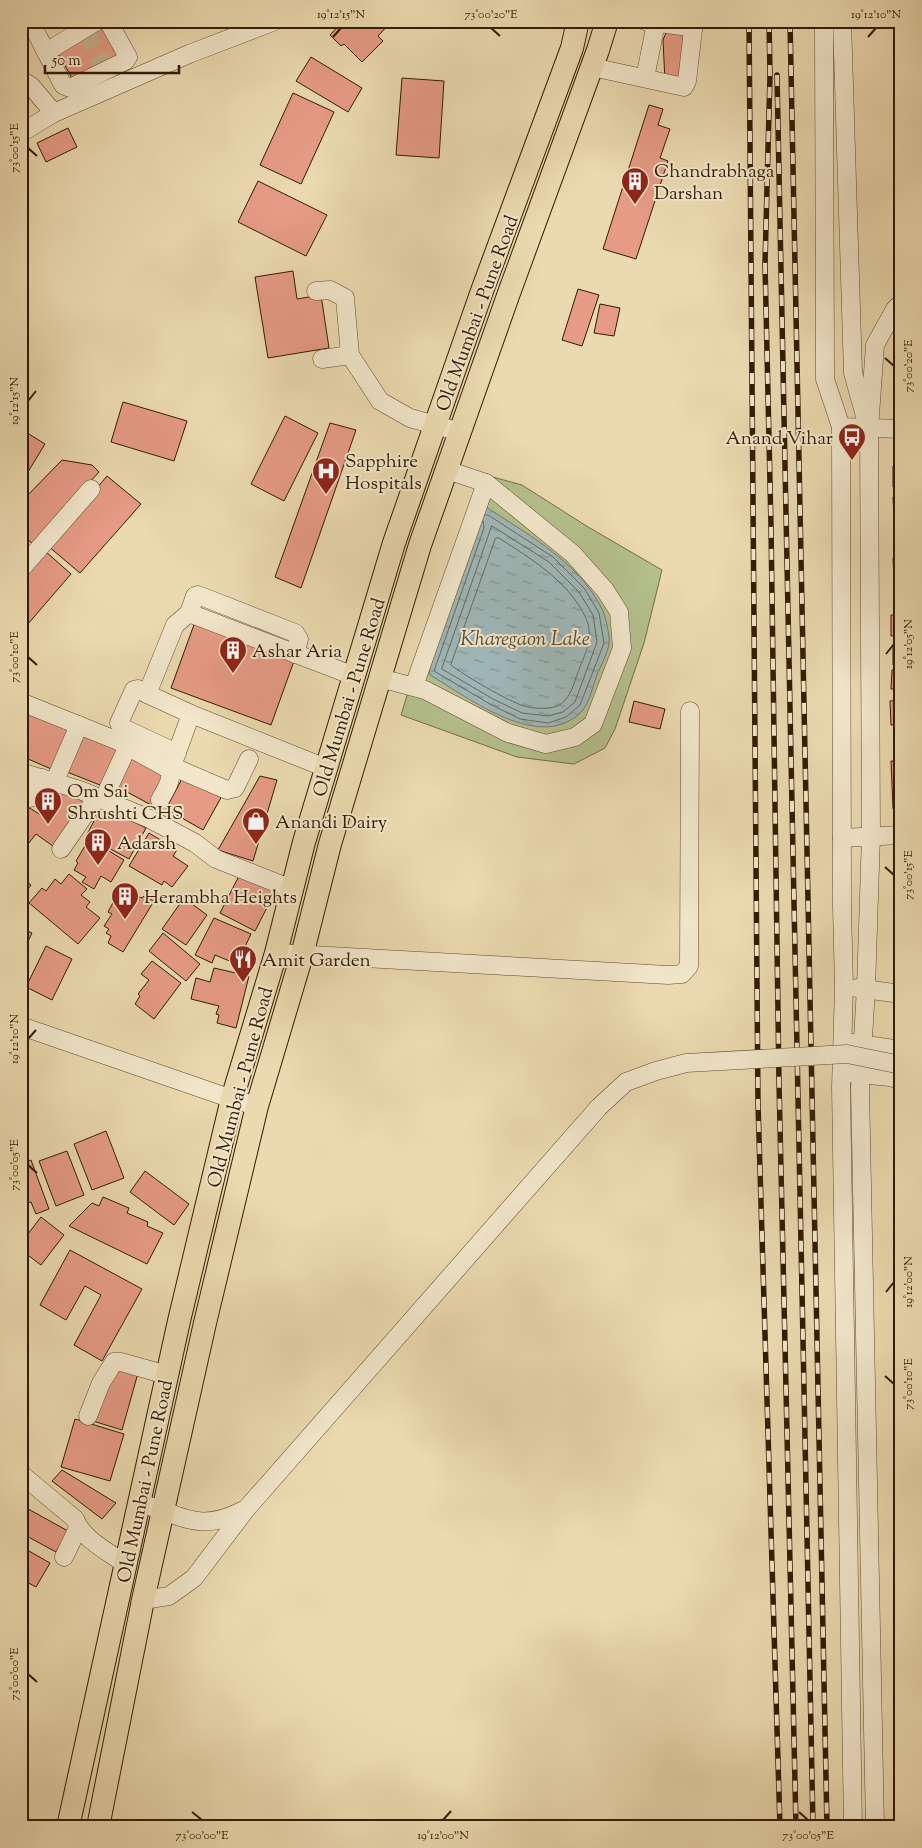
<svg xmlns="http://www.w3.org/2000/svg" width="922" height="1848" viewBox="0 0 922 1848" font-family="'Sorts Mill Goudy',serif">
  <style>
    .garden { fill: #b4c08d; stroke: #736e47 }
    .water { fill: url(#water-ripples); stroke: #73796f }
    .lines { fill: none; stroke-linecap: round; stroke-linejoin: round }
    .shore { stroke: #68695c; stroke-width: 1 }
    .building { fill: #e69b85; stroke: #321b01 }
    .minor-tunnel { stroke: #c6b38c; stroke-width: 18; stroke-dasharray: 18 9; stroke-linecap: butt }
    .minor-casing { stroke: #604a2c; stroke-width: 19 }
    .major-casing { stroke: #321b01; stroke-width: 24 }
    .minor { stroke: #f2e6cb; stroke-width: 18 }
    .major { stroke: #ebd9af; stroke-width: 22 }
    .rail-casing { stroke: #321b01; stroke-width: 5.5 }
    .rail { stroke: #f2e6cb; stroke-width: 4; stroke-dasharray: 11; stroke-linecap: butt }
    .minor-bridge-casing { stroke: #604a2c; stroke-width: 19; stroke-linecap: butt }
    .minor-bridge { stroke: #f2e6cb; stroke-width: 18 }
    .ticks { fill: none; stroke: #321b01; stroke-width: 2 }
    .labels { text-anchor: middle; stroke-width: 4; stroke-linejoin: round; paint-order: stroke }
    .poi-label { font-size: 19px; fill: #321b01; stroke: #f2e6cb; text-anchor: start }
    .street-label { font-size: 19px; fill: #321b01; stroke: #f2e6cb }
    .water-label { font-size: 20px; font-style: italic; fill: #534a38; stroke: #f2e6cb }
    .neatline { fill: none; stroke: #321b01; stroke-width: 2 }
    .ticks-label { font-size: 12px; text-anchor: middle; fill: #321b01 }
  </style>
  <defs>
    <pattern id="water-ripples" width="26" height="14" patternUnits="userSpaceOnUse" patternTransform="scale(1.25)"><rect width="26" height="14" fill="#9fb7b8"/><path d="M2 4q2-2 4 0t4 0M15 11q2-2 4 0t4 0" fill="none" stroke="#829493"/></pattern>
  </defs>
  <rect width="100%" height="100%" fill="#ebd9af"/>
  <filter id="stains"><feTurbulence type="fractalNoise" baseFrequency=".004" numOctaves="4"/><feColorMatrix values="0 0 0 0 .2 0 0 0 0 .09 0 0 0 0 .02 0 0 0 .5 -.17"/></filter>
  <radialGradient id="worn" r=".72"><stop offset=".6" stop-color="#630" stop-opacity="0"/><stop offset="1" stop-color="#630" stop-opacity=".3"/></radialGradient>
  <!-- garden -->
  <polygon class="garden" points="482,474 522,485 588,527 662,570 644,643 615,729 605,748 574,764 517,757 401,715 433,610"/>
  <!-- water -->
  <path class="water" d="M483,505C527,534 578,561 602,609C605,614 610,636 609,643C608,653 601,665 597,675C593,685 590,701 583,710C542,755 469,698 430,675L429,670L480,526Z"/>
  <g class="lines">
    <!-- shore -->
    <g class="shore">
      <polyline points="483,521 484,528 434,671 490,704 520,719 548,723 566,717 580,705 604,643 599,613 584,588 553,557 488,515 485,515"/>
      <polygon points="492,526 549,562 579,592 593,615 597,642 575,702 563,712 548,716 522,713 493,699 442,669"/>
      <path d="M496,538H499C531,559 567,580 585,616C594,635 587,650 580,667C575,679 572,696 561,704C552,710 535,709 524,706C508,701 465,676 451,665Z"/>
    </g>
  </g>
  <!-- building -->
  <g class="building">
    <polygon points="343,21 392,21 378,36 383,41 362,62 344,44 341,46 330,35"/>
    <polygon points="104,22 124,57 76,85 56,50"/>
    <polygon points="668,28 688,29 682,83 665,82 663,40"/>
    <polygon points="311,57 362,88 348,112 296,81"/>
    <polygon points="402,78 444,81 439,158 396,155"/>
    <polygon points="293,93 334,112 301,184 260,165"/>
    <polygon points="649,105 663,109 658,125 670,129 660,158 668,161 636,259 603,249"/>
    <polygon points="68,128 77,147 46,162 37,143"/>
    <polygon points="258,181 327,215 306,256 238,222"/>
    <polygon points="21,198 27,205 21,210"/>
    <polygon points="293,271 297,299 321,295 329,348 268,358 255,277"/>
    <polygon points="578,289 599,295 582,346 562,340"/>
    <polygon points="600,304 620,308 614,336 594,333"/>
    <polygon points="123,402 187,421 174,461 111,442"/>
    <polygon points="285,416 318,433 284,501 251,484"/>
    <polygon points="330,423 356,430 301,588 275,577"/>
    <polygon points="21,429 45,444 23,480 21,479"/>
    <polygon points="62,460 92,465 99,472 33,544 21,534 21,502"/>
    <polygon points="893,466 901,466 901,518 894,518 893,497 900,497 900,488 893,487"/>
    <polygon points="107,476 141,504 80,573 48,546"/>
    <rect x="894" y="527" width="7" height="17"/>
    <polygon points="45,551 71,574 21,632 21,579"/>
    <polygon points="901,557 901,581 894,581 893,558"/>
    <polygon points="891,615 901,615 901,664 893,665 893,645 900,644 900,635 891,636"/>
    <polygon points="195,622 294,661 271,725 171,688"/>
    <polygon points="901,669 901,689 891,689 892,670"/>
    <polygon points="901,700 901,724 891,725 890,701"/>
    <polygon points="634,701 665,709 660,729 629,722"/>
    <polygon points="21,707 74,729 56,771 21,756"/>
    <polygon points="85,731 123,746 105,787 67,772"/>
    <polygon points="131,758 168,778 153,806 116,786"/>
    <polygon points="891,761 901,761 901,809 893,809"/>
    <polygon points="185,773 223,794 203,830 166,809"/>
    <polygon points="260,776 277,780 253,861 218,850"/>
    <polygon points="65,787 92,802 57,849 36,834 21,853 21,803 43,816"/>
    <polygon points="102,806 146,828 129,859 86,836"/>
    <polygon points="149,833 177,850 173,856 188,866 172,887 164,881 162,885 129,866"/>
    <polygon points="89,839 124,860 111,882 101,876 94,889 82,882 86,877 74,870 78,863 76,861"/>
    <polygon points="241,872 276,890 255,931 220,913"/>
    <polygon points="69,874 87,889 81,895 90,902 86,907 100,918 78,944 29,903 42,888 46,891 55,879 61,884"/>
    <polygon points="21,877 31,885 21,898"/>
    <polygon points="117,895 132,903 137,896 142,898 144,896 154,901 123,952 108,943 111,936 106,933 109,929 104,926 112,914 108,912"/>
    <polygon points="184,898 207,915 186,945 162,929"/>
    <polygon points="214,918 251,934 237,964 215,955 212,963 195,955"/>
    <polygon points="21,928 32,933 21,956"/>
    <polygon points="163,933 200,964 186,981 149,951"/>
    <polygon points="46,946 72,959 52,1000 26,987"/>
    <polygon points="152,961 181,983 154,1019 135,1004 140,996 138,994 149,980 141,974"/>
    <polygon points="214,968 249,976 236,1028 217,1023 219,1015 216,1014 219,1006 191,999 196,978 210,982"/>
    <polygon points="106,1131 124,1178 92,1190 74,1144"/>
    <polygon points="67,1151 84,1195 56,1206 39,1161"/>
    <polygon points="31,1160 49,1209 36,1214 31,1202 21,1205 21,1164"/>
    <polygon points="145,1171 189,1204 174,1225 130,1192"/>
    <polygon points="103,1197 129,1208 127,1213 148,1222 147,1226 163,1233 147,1264 69,1226 92,1203 99,1206"/>
    <polygon points="41,1217 64,1235 41,1265 21,1250 21,1243"/>
    <polygon points="70,1250 142,1289 102,1361 74,1345 101,1295 85,1286 66,1320 40,1305"/>
    <polygon points="117,1367 138,1373 122,1430 93,1421 104,1380 112,1382"/>
    <polygon points="75,1419 124,1434 110,1481 61,1467"/>
    <polygon points="62,1470 116,1503 102,1519 52,1481"/>
    <polygon points="21,1505 68,1531 56,1552 21,1533"/>
    <polygon points="22,1547 50,1563 36,1587 21,1579"/>
  </g>
  <g class="lines">
    <!-- minor-tunnel -->
    <polyline class="minor-tunnel" points="86,31 104,69"/>
    <!-- minor casing -->
    <g class="minor-casing">
      <g id="minor">
        <polyline points="30,21 63,85 70,88 125,61 128,57 108,21"/>
        <polyline points="824,21 825,379 841,427 842,906 844,988 841,1087 853,1827"/>
        <polyline points="842,21 853,373 865,416"/>
        <polyline points="46,52 97,21"/>
        <polyline points="592,67 684,87 687,81 693,30 689,27 645,21"/>
        <polyline points="645,78 656,23"/>
        <polyline points="21,80 31,86 54,113"/>
        <polyline points="21,133 54,113 189,54 275,21"/>
        <polyline points="316,291 330,290 345,298 350,355 380,401 410,418 460,432"/>
        <polyline points="322,359 350,355"/>
        <polyline points="841,427 901,429"/>
        <polyline points="447,470 486,483"/>
        <polyline points="21,569 91,489"/>
        <polyline points="189,613 195,596 198,595 295,633 299,639 295,654"/>
        <polyline points="380,678 425,690 508,733 546,744 575,737 593,724 622,648 619,612 605,590 573,554 486,483 414,686"/>
        <polyline points="147,694 138,689 134,690 119,723 121,727 177,753"/>
        <path d="M21,702L118,741L168,769C175,778 164,791 160,800"/>
        <polyline points="191,714 173,763 178,769 227,790 235,788 249,759"/>
        <polyline points="326,768 191,714 147,694 175,625 189,613 354,676"/>
        <polyline points="21,772 80,790 150,819 195,843 216,859 292,889"/>
        <polyline points="54,783 79,725"/>
        <polyline points="21,794 29,798 33,797 42,778"/>
        <polyline points="103,800 128,746"/>
        <polyline points="842,838 901,835"/>
        <polyline points="61,849 97,797"/>
        <polyline points="276,953 668,975 682,974 689,966 690,711"/>
        <polyline points="857,988 901,994"/>
        <polyline points="21,1026 232,1099 257,1106"/>
        <polyline points="852,1043 901,1050"/>
        <polyline points="849,1073 890,1077 901,1080"/>
        <polyline points="88,1416 101,1383 114,1362 121,1362 167,1375"/>
        <path d="M21,1474L75,1519C82,1539 109,1552 125,1564"/>
        <path d="M139,1503C184,1515 197,1534 244,1510"/>
        <polyline points="64,1557 78,1528"/>
        <polyline points="143,1600 169,1596 194,1578 247,1508 599,1107"/>
        <polyline points="875,1827 860,1088 866,988 871,836 869,429 875,345 895,309 901,303"/>
      </g>
    </g>
    <!-- major casing -->
    <g class="major-casing">
      <g id="major">
        <polyline points="68,1827 179,1321 232,1099 276,953 304,842 394,543 482,291 572,48 578,21"/>
        <polyline points="98,1827 143,1600 205,1323 257,1106 302,955 330,844 420,545 509,293 598,50 607,21"/>
      </g>
    </g>
    <!-- minor -->
    <use href="#minor" class="minor"/>
    <!-- major -->
    <use href="#major" class="major"/>
    <!-- rail casing -->
    <g class="rail-casing">
      <g id="rail">
        <polyline points="749,21 758,1104 780,1827"/>
        <polyline points="769,21 770,75 765,264 771,526 779,1082 796,1827"/>
        <polyline points="790,21 827,1827"/>
        <polyline points="777,75 813,1827"/>
      </g>
    </g>
    <!-- rail -->
    <use href="#rail" class="rail"/>
    <!-- minor-bridge casing -->
    <g class="minor-bridge-casing">
      <polyline id="minor-bridge" points="599,1107 626,1082 656,1071 686,1063 847,1054 901,1065"/>
    </g>
    <!-- minor-bridge -->
    <use href="#minor-bridge" class="minor-bridge"/>
  </g>
  <!-- ticks -->
  <path class="ticks" d="M491,28L500,36M333,37L341,28M868,37L876,28M28,148L37,156M885,358L894,366M28,401L36,391M886,654L894,644M28,657L37,665M885,867L894,875M28,1039L36,1030M28,1165L37,1173M886,1292L894,1282M885,1376L894,1384M28,1674L37,1682M192,1812L202,1820M799,1812L808,1820M443,1820L451,1811"/>
  <!-- icons -->
  <defs>
    <g id="building-pin" transform="scale(1.4375)"><path d="M0 17L-7.5 6A9.5 9.5 0 1 1 7.5 6Z" fill="#8f2418" stroke="#f2e6cb"/><path d="M-4-6H4V6H1V3H-1V6H-4ZM-2.5-4.3h1.7v1.8h-1.7ZM.8-4.3h1.7v1.8H.8ZM-2.5-1h1.7V.8h-1.7ZM.8-1h1.7V.8H.8Z" fill="#fff"/></g>
    <g id="bus-pin" transform="scale(1.4375)"><path d="M0 17L-7.5 6A9.5 9.5 0 1 1 7.5 6Z" fill="#8f2418" stroke="#f2e6cb"/><path d="M-5-6H5V4H4V6H2V4H-2V6H-4V4H-5ZM-3.5-4V0h7V-4ZM-3.5 1.2v1.5H-2V1.2ZM2 1.2v1.5H3.5V1.2Z" fill="#fff"/></g>
    <g id="hospital-pin" transform="scale(1.4375)"><path d="M0 17L-7.5 6A9.5 9.5 0 1 1 7.5 6Z" fill="#8f2418" stroke="#f2e6cb"/><path d="M-5-5h3v3.5h4V-5h3V5h-3V1.5h-4V5h-3Z" fill="#fff"/></g>
    <g id="shop-pin" transform="scale(1.4375)"><path d="M0 17L-7.5 6A9.5 9.5 0 1 1 7.5 6Z" fill="#8f2418" stroke="#f2e6cb"/><path d="M-5-2.5h2.3a2.7 3.5 0 0 1 5.4 0H5L5.5 6h-11ZM-1.5-2.5h3a1.5 2.3 0 0 0-3 0Z" fill="#fff"/></g>
    <g id="restaurant-pin" transform="scale(1.4375)"><path d="M0 17L-7.5 6A9.5 9.5 0 1 1 7.5 6Z" fill="#8f2418" stroke="#f2e6cb"/><path d="M-5-6h1v4h1v-4h1v4h1v-4h1v5L-1.5 .5V6h-2V.5L-5-1ZM5-6V6H3V1.5H1.5Q1.5-4 5-6Z" fill="#fff"/></g>
  </defs>
  <g fill-rule="evenodd">
    <use href="#building-pin" x="635" y="181"/>
    <use href="#bus-pin" x="852" y="437"/>
    <use href="#hospital-pin" x="326" y="471"/>
    <use href="#building-pin" x="233" y="650"/>
    <use href="#building-pin" x="48" y="801"/>
    <use href="#shop-pin" x="256" y="821"/>
    <use href="#building-pin" x="98" y="842"/>
    <use href="#building-pin" x="125" y="896"/>
    <use href="#restaurant-pin" x="243" y="959"/>
  </g>
  <g class="labels">
    <!-- poi labels -->
    <g class="poi-label">
      <text x="654" y="177">Chandrabhaga<tspan x="654" dy="22">Darshan</tspan></text>
      <text x="833" y="444" text-anchor="end">Anand Vihar</text>
      <text x="345" y="467">Sapphire<tspan x="345" dy="22">Hospitals</tspan></text>
      <text x="252" y="657">Ashar Aria</text>
      <text x="67" y="797">Om Sai<tspan x="67" dy="22">Shrushti CHS</tspan></text>
      <text x="275" y="828">Anandi Dairy</text>
      <text x="117" y="849">Adarsh</text>
      <text x="144" y="903">Herambha Heights</text>
      <text x="262" y="966">Amit Garden</text>
    </g>
    <!-- street labels -->
    <g class="street-label">
      <text transform="translate(476 313) rotate(-70)" y="7">Old Mumbai - Pune Road</text>
      <text transform="translate(348 697) rotate(-73)" y="7">Old Mumbai - Pune Road</text>
      <text transform="translate(239 1087) rotate(-75)" y="7">Old Mumbai - Pune Road</text>
      <text transform="translate(144 1481) rotate(-78)" y="7">Old Mumbai - Pune Road</text>
    </g>
    <!-- water labels -->
    <g class="water-label">
      <text x="525" y="645">Kharegaon Lake</text>
    </g>
  </g>
  <!-- margin -->
  <rect width="922" height="1848" fill="none" stroke="#ebd9af" stroke-width="55"/>
  <!-- scale -->
  <path d="M45 65v8h134v-8" fill="none" stroke="#321b01" stroke-width="2.5"/>
  <text x="52" y="65" font-size="15" fill="#321b01" stroke="#f2e6cb" stroke-width="4" paint-order="stroke">50 m</text>
  <rect x="28" y="28" width="866" height="1792" class="neatline"/>
  <g class="ticks-label">
    <text x="341" y="18">19°12'15"N</text>
    <text x="491" y="18">73°00'20"E</text>
    <text x="876" y="18">19°12'10"N</text>
    <text transform="translate(14 148) rotate(-90)" y="4">73°00'15"E</text>
    <text transform="translate(908 366) rotate(-90)" y="4">73°00'20"E</text>
    <text transform="translate(14 401) rotate(-90)" y="4">19°12'15"N</text>
    <text transform="translate(908 644) rotate(-90)" y="4">19°12'05"N</text>
    <text transform="translate(14 657) rotate(-90)" y="4">73°00'10"E</text>
    <text transform="translate(908 875) rotate(-90)" y="4">73°00'15"E</text>
    <text transform="translate(14 1039) rotate(-90)" y="4">19°12'10"N</text>
    <text transform="translate(14 1165) rotate(-90)" y="4">73°00'05"E</text>
    <text transform="translate(908 1282) rotate(-90)" y="4">19°12'00"N</text>
    <text transform="translate(908 1384) rotate(-90)" y="4">73°00'10"E</text>
    <text transform="translate(14 1674) rotate(-90)" y="4">73°00'00"E</text>
    <text x="202" y="1839">73°00'00"E</text>
    <text x="443" y="1839">19°12'00"N</text>
    <text x="808" y="1839">73°00'05"E</text>
  </g>
  <rect width="100%" height="100%" filter="url(#stains)"/>
  <rect width="100%" height="100%" fill="url(#worn)"/>
</svg>
